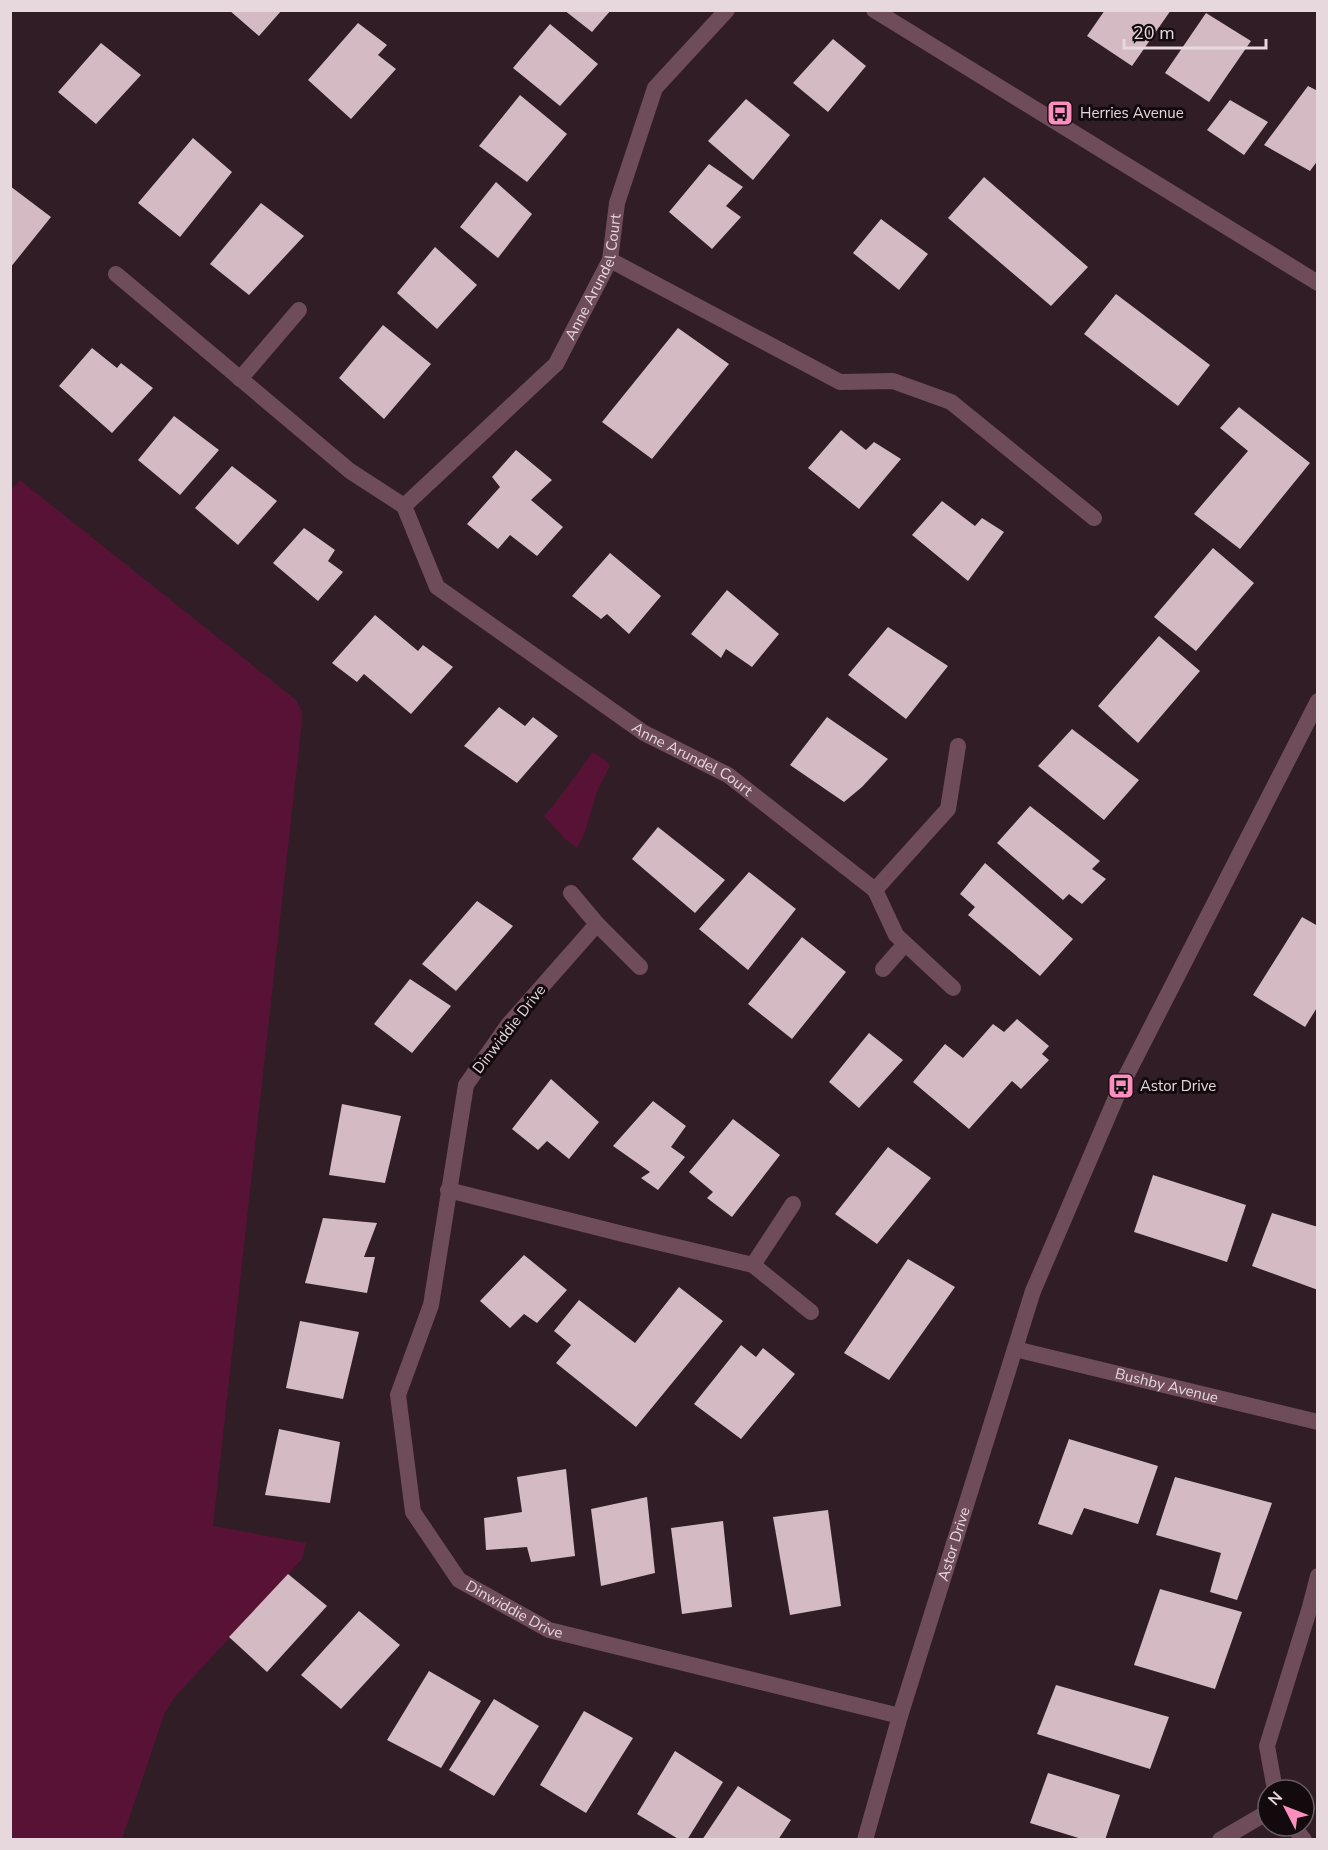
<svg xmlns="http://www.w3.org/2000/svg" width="1328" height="1850" viewBox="0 0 1328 1850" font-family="'Nunito Sans',sans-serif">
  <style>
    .green { fill: #581236 }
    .building { fill: #d4bac3 }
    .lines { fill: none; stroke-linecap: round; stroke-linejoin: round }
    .minor { stroke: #6f4c5a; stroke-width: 16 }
    .tertiary { stroke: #6f4c5a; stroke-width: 16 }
    .labels { text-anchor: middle; stroke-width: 6; stroke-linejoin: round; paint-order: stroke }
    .poi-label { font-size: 15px; fill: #e6d8dd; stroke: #130a0e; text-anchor: start }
    .street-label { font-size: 15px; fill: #e6d8dd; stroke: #130a0e }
  </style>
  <rect width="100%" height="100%" fill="#311d25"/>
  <!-- green -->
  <g class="green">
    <polygon points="20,480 296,700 302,712 302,721 213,1526 306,1543 302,1559 174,1698 165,1712 122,1839 11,1840 10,491"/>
    <polygon points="593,752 604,759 610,766 597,791 585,832 577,848 565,839 544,816 556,802"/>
  </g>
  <!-- building -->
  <g class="building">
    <polygon points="229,10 282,10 259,36"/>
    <polygon points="564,10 611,10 592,32"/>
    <polygon points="1105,10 1171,10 1132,66 1087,36"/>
    <polygon points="1206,13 1251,41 1209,102 1165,73"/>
    <polygon points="358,23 387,45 378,55 396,69 351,119 308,80"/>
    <polygon points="550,24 598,64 560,106 513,68"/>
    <polygon points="833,39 866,66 828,112 793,83"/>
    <polygon points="101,43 141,75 96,124 58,92"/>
    <polygon points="1308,86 1318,91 1318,160 1310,171 1264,145"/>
    <polygon points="520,95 567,134 527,182 479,146"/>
    <polygon points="746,99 790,135 753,180 708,141"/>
    <polygon points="1230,100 1268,122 1244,155 1207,130"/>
    <polygon points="193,138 232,172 180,237 138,203"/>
    <polygon points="709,164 743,187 726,206 741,217 712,249 669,212"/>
    <polygon points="984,177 1088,267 1051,306 948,218"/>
    <polygon points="496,182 532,214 498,258 460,227"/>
    <polygon points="10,186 51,217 10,268"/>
    <polygon points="261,203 304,236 249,295 210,264"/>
    <polygon points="881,219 928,254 899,290 853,253"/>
    <polygon points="435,247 477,285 437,329 397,293"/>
    <polygon points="1116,294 1210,365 1178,406 1084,334"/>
    <polygon points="383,325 431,364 384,419 339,378"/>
    <polygon points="678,328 729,364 652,459 602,422"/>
    <polygon points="92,348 117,368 121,363 153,388 112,433 59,386"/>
    <polygon points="1239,407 1310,463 1240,549 1194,514 1248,451 1220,428"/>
    <polygon points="174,416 219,450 180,495 138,460"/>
    <polygon points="841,430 866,450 874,442 901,459 859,509 808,468"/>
    <polygon points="516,450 552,480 531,500 563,527 537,556 510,535 498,549 467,524 500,487 492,477"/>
    <polygon points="232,466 277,501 238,545 195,508"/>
    <polygon points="942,501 975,526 982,518 1004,532 968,581 912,535"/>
    <polygon points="304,528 335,550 328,561 343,572 318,601 273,563"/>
    <polygon points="1213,548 1254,583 1196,651 1154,617"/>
    <polygon points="610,553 661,596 629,634 607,614 601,619 572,596"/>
    <polygon points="727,590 779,634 752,667 726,649 721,658 691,634"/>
    <polygon points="375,615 418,651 423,645 453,667 411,714 364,674 357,682 332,663"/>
    <polygon points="888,627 948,666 906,719 848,675"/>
    <polygon points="1159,636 1200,671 1138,743 1098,706"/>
    <polygon points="499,707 525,726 533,717 558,736 517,783 464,746"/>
    <polygon points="827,717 888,759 862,787 844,802 790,765"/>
    <polygon points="1072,729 1139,780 1104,820 1038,766"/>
    <polygon points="1030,806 1100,861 1092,869 1106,879 1082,904 1069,894 1063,900 997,843"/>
    <polygon points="658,827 725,880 695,913 632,859"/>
    <polygon points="985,863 1073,939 1040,976 968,915 975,907 960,894"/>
    <polygon points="749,872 796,909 748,970 699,929"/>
    <polygon points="477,901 513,926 456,991 422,964"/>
    <polygon points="1302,917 1318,926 1318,1006 1305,1027 1253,995"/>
    <polygon points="802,937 846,972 792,1039 748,1004"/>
    <polygon points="410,979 451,1006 412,1053 374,1024"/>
    <polygon points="1017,1019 1049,1046 1042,1054 1049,1060 1021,1089 1012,1081 969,1129 913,1082 945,1044 963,1058 993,1024 1004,1032"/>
    <polygon points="869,1033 903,1060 859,1108 829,1082"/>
    <polygon points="551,1079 599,1122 569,1159 547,1141 538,1150 512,1129"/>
    <polygon points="653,1101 686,1126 671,1147 685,1157 658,1190 641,1178 650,1172 613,1146"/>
    <polygon points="342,1104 401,1116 385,1183 329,1175"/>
    <polygon points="733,1119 780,1155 732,1217 707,1198 713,1192 689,1172"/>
    <polygon points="888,1147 931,1178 877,1244 835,1214"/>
    <polygon points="1153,1175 1246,1205 1227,1262 1134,1232"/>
    <polygon points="1272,1213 1318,1227 1318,1290 1252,1266"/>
    <polygon points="323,1218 377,1223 364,1257 375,1257 367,1293 305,1283"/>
    <polygon points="524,1255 567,1290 537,1323 524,1314 510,1328 480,1301"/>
    <polygon points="908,1259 955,1287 889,1380 844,1353"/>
    <polygon points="679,1287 723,1321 636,1427 556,1363 571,1345 554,1331 579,1300 635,1343"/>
    <polygon points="300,1321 359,1332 343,1399 286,1388"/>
    <polygon points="741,1345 756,1357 763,1348 795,1374 741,1439 694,1404"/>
    <polygon points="279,1429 340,1442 330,1503 265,1495"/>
    <polygon points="1069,1439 1158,1466 1138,1524 1084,1508 1072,1535 1038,1524"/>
    <polygon points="566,1469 575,1556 531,1562 527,1547 486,1550 484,1518 522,1512 517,1477"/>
    <polygon points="1175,1477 1272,1503 1237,1600 1210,1592 1221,1553 1156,1535"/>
    <polygon points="647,1497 655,1573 601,1586 591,1509"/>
    <polygon points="828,1510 841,1606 790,1615 773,1517"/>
    <polygon points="723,1521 732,1607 682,1614 671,1528"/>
    <polygon points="288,1574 327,1606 267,1672 229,1637"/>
    <polygon points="1160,1589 1242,1612 1215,1689 1134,1665"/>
    <polygon points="359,1611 400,1645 341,1709 301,1675"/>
    <polygon points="429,1671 481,1701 441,1768 387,1740"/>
    <polygon points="1056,1685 1169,1717 1150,1769 1037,1734"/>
    <polygon points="494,1699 539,1726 494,1796 449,1770"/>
    <polygon points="584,1711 633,1738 586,1813 540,1785"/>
    <polygon points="675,1751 723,1782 687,1840 680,1840 637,1814"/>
    <polygon points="1048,1773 1120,1795 1105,1840 1085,1840 1030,1823"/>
    <polygon points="738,1786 791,1820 778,1840 702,1840"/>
  </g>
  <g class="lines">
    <!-- minor -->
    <g class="minor">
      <polyline points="610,260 840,382 893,381 951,402 1094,518"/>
      <path id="s1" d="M116,274L350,471L404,506L437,587L644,733L728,775L875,890L948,809L958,746"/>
      <polyline points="240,379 299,310"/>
      <path id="s2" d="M404,506L556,364L610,260L617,203L655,88L727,10"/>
      <polyline points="875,890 896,935 953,988"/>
      <path id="s3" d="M571,893L597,924L508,1025L466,1085L431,1305L398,1395L413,1512L459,1580L549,1630L900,1716"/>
      <polyline points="597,924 640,967"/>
      <polyline points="883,969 905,944"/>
      <polyline points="448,1190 627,1235 753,1265 811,1312"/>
      <polyline points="753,1265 793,1204"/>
      <path id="s4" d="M1015,1349L1318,1422"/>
      <polyline points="1275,1790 1267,1746 1310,1607 1318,1576"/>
      <polyline points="1293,1826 1304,1840"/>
      <polyline points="1220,1840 1268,1812"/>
    </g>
    <!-- tertiary -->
    <g class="tertiary">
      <polyline points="874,10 1318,283"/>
      <path id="s5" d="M865,1840L900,1716L1033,1291L1121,1086L1318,701"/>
    </g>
  </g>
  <!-- icons -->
  <defs>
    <g id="bus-square" transform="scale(1.35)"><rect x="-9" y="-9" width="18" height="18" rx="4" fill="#fd8ebe" stroke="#130a0e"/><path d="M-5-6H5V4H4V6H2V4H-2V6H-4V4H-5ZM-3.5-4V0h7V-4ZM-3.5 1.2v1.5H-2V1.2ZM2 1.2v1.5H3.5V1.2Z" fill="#111"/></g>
  </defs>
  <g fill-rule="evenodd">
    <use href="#bus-square" x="1060" y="113"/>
    <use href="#bus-square" x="1121" y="1086"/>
  </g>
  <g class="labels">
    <!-- poi labels -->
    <g class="poi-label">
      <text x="1080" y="118">Herries Avenue</text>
      <text x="1140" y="1091">Astor Drive</text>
    </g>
    <!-- street labels -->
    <g class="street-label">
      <text dy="5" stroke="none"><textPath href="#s2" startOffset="304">Anne Arundel Court</textPath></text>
      <text dy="5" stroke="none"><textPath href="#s1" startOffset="766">Anne Arundel Court</textPath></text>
      <text transform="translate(509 1029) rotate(-52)" y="5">Dinwiddie Drive</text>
      <text dy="5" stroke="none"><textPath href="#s4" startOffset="156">Bushby Avenue</textPath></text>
      <text dy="5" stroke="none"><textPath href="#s5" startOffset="309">Astor Drive</textPath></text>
      <text dy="5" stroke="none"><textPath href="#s3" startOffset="830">Dinwiddie Drive</textPath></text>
    </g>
  </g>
  <!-- border -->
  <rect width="1328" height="1850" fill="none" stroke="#e6d8dd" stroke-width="24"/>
  <!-- north arrow -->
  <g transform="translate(1286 1808) rotate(312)"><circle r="28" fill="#130a0e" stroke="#675c61" stroke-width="1.5"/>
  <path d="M0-4.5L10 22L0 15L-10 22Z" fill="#fd8ebe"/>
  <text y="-9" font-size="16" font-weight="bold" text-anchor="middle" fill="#e6d8dd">N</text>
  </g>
  <!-- scale -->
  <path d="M1124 39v9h142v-9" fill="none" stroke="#e6d8dd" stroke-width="3"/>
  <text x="1133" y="39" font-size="18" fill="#e6d8dd" stroke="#130a0e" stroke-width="4.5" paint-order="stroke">20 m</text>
</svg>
